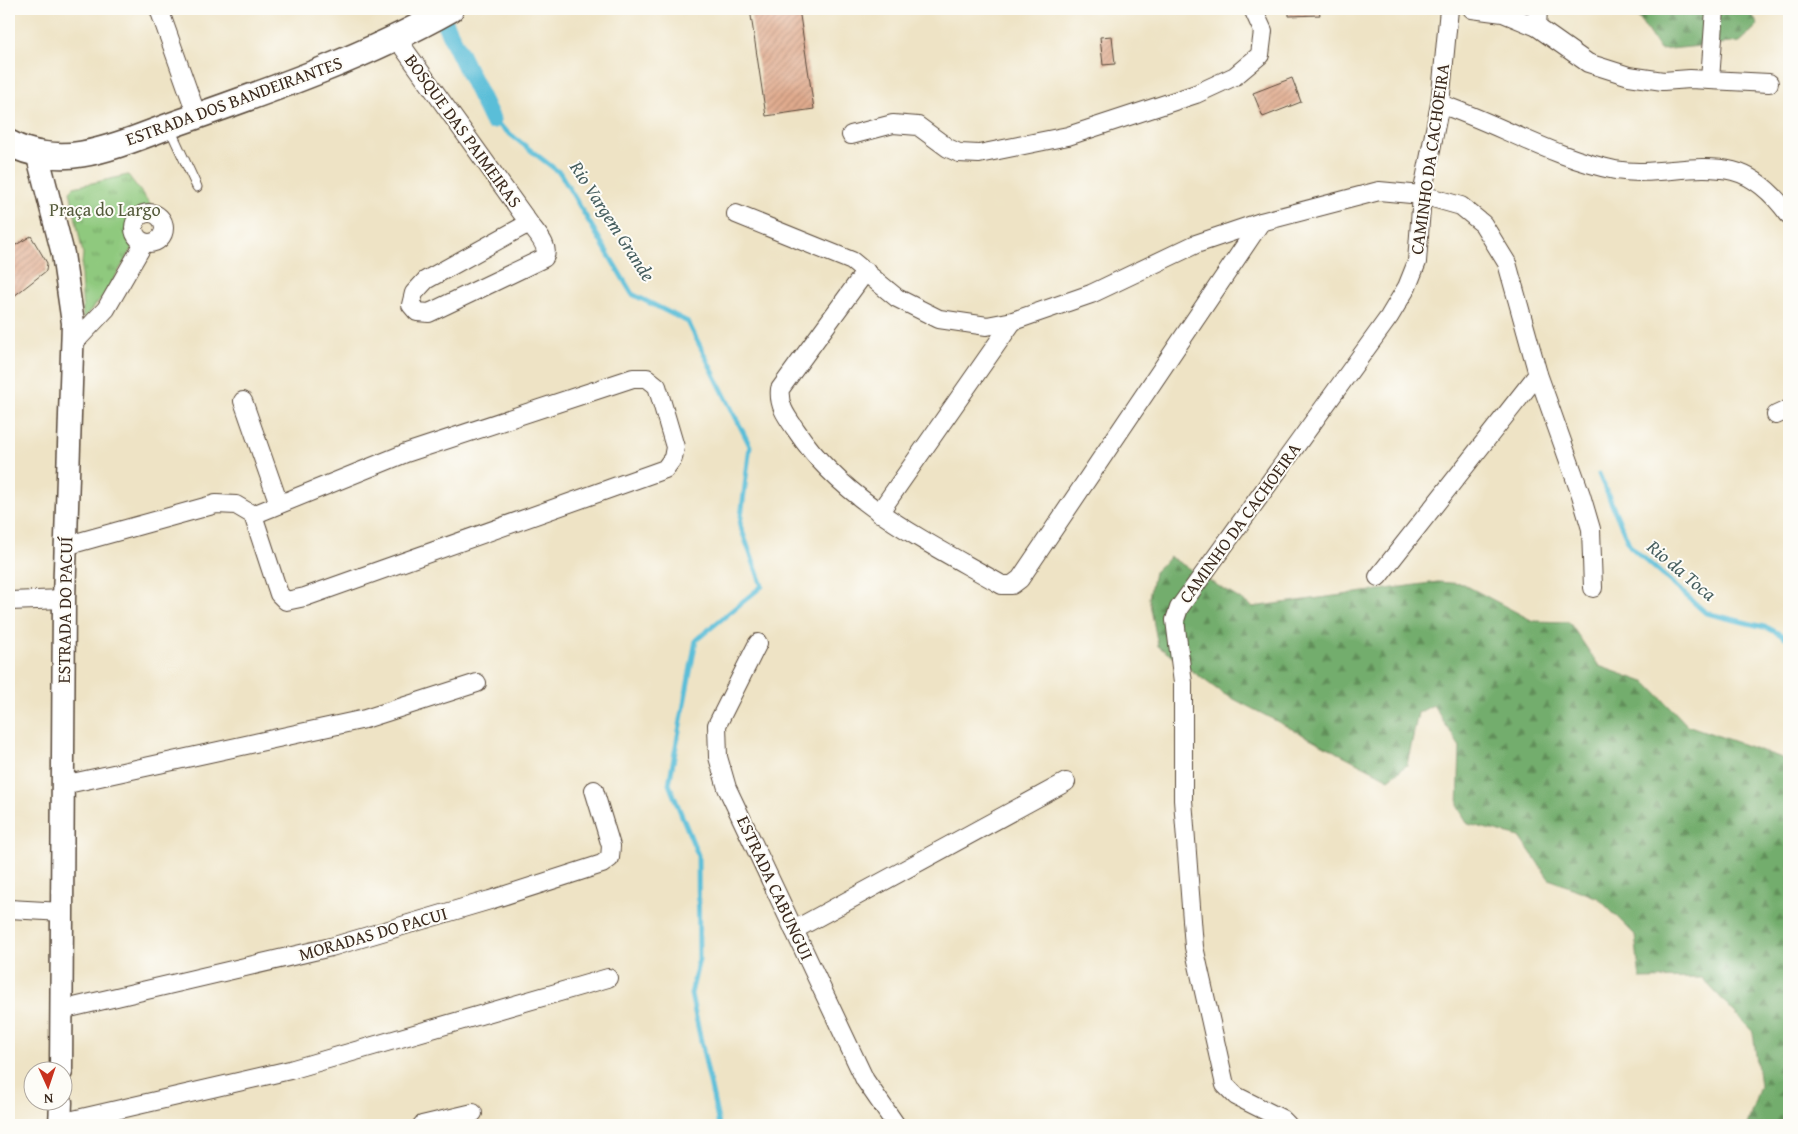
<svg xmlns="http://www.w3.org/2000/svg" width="1798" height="1134" viewBox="0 0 1798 1134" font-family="'Gentium Book Plus',serif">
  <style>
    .grass { fill: url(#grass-tufts); stroke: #657a4e }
    .forest { fill: url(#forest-firs); stroke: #576c46 }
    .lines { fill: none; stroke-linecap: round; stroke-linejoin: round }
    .stream { stroke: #5abed8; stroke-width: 5 }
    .canal { stroke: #5abed8; stroke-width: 18 }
    .building { fill: url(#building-hatch) }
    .service-casing { stroke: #564637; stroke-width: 11 }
    .minor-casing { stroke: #564637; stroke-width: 20 }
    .tertiary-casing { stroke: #564637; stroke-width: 25 }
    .secondary-casing { stroke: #564637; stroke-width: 28 }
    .service { stroke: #fff; stroke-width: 9 }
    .minor { stroke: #fff; stroke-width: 18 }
    .tertiary { stroke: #fff; stroke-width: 22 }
    .secondary { stroke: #fff; stroke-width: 25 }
    .labels { text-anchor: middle; stroke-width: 4; stroke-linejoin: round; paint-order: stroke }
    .street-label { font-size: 18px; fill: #3b2a1e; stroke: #fdfcf7 }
    .park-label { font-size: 18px; fill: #545a3b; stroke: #fdfcf7 }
    .water-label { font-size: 19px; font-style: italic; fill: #465e5f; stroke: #fdfcf7 }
  </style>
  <defs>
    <pattern id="grass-tufts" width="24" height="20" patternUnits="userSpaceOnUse" patternTransform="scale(1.25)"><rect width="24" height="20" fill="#8fc97e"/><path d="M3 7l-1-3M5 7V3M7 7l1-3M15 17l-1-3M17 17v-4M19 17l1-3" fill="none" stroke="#76a367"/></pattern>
    <pattern id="forest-firs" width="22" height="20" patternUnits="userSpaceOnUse" patternTransform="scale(1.25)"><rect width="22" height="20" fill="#73ad6d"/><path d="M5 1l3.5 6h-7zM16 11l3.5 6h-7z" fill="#608d59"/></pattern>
    <pattern id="building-hatch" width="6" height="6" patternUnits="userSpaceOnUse" patternTransform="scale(1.25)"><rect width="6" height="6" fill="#e0ab8e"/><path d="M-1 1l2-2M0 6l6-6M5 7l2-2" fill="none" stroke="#b78b73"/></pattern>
  </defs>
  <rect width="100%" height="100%" fill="#fdfcf7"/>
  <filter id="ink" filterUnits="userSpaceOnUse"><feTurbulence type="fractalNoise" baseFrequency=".02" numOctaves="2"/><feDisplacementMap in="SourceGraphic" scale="10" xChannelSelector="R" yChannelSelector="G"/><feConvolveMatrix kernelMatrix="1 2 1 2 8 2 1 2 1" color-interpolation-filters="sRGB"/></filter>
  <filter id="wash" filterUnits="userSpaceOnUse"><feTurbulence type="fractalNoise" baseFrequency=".0096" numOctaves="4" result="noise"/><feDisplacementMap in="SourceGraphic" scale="20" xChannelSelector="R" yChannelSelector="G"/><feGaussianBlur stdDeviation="1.12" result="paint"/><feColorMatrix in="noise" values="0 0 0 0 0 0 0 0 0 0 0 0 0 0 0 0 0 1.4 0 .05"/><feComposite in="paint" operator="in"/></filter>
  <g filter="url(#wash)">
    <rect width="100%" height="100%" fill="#eee3c5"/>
    <!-- grass -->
    <path class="grass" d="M128,175L154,209C123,209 131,229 133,248L103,296L83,319L81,274L83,254L70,191L74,187Z"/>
    <!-- forest -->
    <g class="forest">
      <polygon points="1633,9 1749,9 1758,25 1740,42 1660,50"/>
      <polygon points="1170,557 1253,607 1438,582 1463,584 1533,621 1569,622 1599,666 1647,683 1687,725 1785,759 1789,764 1789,1125 1747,1125 1760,1086 1753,1032 1702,978 1640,979 1635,935 1598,898 1549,879 1520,837 1468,824 1458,807 1460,747 1433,705 1418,713 1407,765 1389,779 1222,693 1158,646 1149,598 1154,572"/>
    </g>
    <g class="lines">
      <!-- stream -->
      <g class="stream">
        <polyline points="492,120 560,173 632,294 688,322 750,446 740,525 762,586 696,640 669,784 698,855 699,959 691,994 719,1125"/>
        <polyline points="1599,474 1630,546 1706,613 1768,628 1789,639"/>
      </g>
      <!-- canal -->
      <polyline class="canal" points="438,9 492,120"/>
    </g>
    <g id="blocks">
      <!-- building -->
      <g class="building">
        <polygon points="750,9 799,9 814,109 766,116"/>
        <polygon points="1289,9 1319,9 1320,15 1289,16"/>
        <polygon points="1112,36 1115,64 1103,65 1100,37"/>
        <polygon points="1292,78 1301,102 1263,117 1253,93"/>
        <polygon points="31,236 47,263 46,271 9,300 9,249"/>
      </g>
    </g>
  </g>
  <g filter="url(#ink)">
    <use href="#blocks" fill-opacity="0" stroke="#564637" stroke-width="1"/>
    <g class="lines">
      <!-- service casing -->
      <g class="service-casing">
        <polyline id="service" points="170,129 197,187"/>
      </g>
      <!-- minor casing -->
      <g class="minor-casing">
        <g id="minor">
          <polyline points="159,9 197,116"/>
          <polyline points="1472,9 1503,13 1537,27 1588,63 1629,76 1663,81 1690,79 1769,83"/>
          <polyline points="1537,27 1538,9"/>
          <path d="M397,39L529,223C536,233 551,247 544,258L429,313L417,312L411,305L414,293L426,280L529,223"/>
          <polyline points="1710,80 1715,9"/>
          <path d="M1440,104C1499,124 1554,158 1615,170C1654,177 1695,162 1733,171C1757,177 1775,196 1789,215"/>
          <polyline points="851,135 893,124 918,126 948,148 959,153 979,154 1068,136 1196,94 1235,76 1260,55 1263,31 1253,9"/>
          <circle cx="149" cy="228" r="15"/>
          <polyline points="736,214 852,261 897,298 939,319 987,326 1013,321 1091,294 1196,244 1261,222 1379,191 1422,195 1461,206 1483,224 1507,263 1538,374 1581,495 1591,529 1593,588"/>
          <path d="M866,271L780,389C778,406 787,417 796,430C845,504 928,542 1002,585H1012L1020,579L1261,222"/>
          <polyline points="73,344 106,309 144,243"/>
          <polyline points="243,401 279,504"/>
          <polyline points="1776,415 1789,409"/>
          <polyline points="879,513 1013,321"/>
          <polyline points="65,546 216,504 236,505 253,515 279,594 286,601 305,597 665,469 673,458 675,447 657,386 647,378 633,378 406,453 253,515"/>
          <polyline points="1378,577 1538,374"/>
          <polyline points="9,601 64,599"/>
          <polyline points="758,643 717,725 718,757 727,788 865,1080 896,1125"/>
          <polyline points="63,785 365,719 477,683"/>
          <polyline points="9,909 63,912"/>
          <polyline points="794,930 1066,782"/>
          <polyline points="61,1010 331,947 490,900 602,864 610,858 611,846 594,790"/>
          <polyline points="60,1123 290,1070 608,978"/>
          <polyline points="422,1125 473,1113"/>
          <polyline points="1288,1125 1282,1119 1236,1096 1225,1085 1194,947 1183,800 1183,683 1175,620 1179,608 1389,317 1407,287 1417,262 1422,195 1440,104 1449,9"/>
        </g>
      </g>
      <!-- tertiary casing -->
      <g class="tertiary-casing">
        <g id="tertiary">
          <polyline points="37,153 63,254 73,323 64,599 61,1072"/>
          <polyline points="60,1125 61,1102"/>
        </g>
      </g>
      <!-- secondary casing -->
      <g class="secondary-casing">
        <path id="secondary" d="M9,143C30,155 58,158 82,154C117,148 153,131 186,120C277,88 368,56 451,9"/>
      </g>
      <!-- service -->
      <use href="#service" class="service"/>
      <!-- minor -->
      <use href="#minor" class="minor"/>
      <!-- tertiary -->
      <use href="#tertiary" class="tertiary"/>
      <!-- secondary -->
      <use href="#secondary" class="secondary"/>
    </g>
  </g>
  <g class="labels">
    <!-- street labels -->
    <g class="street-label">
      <text transform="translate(234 101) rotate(-20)" y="6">ESTRADA DOS BANDEIRANTES</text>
      <text transform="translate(463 131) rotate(54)" y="6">BOSQUE DAS PAIMEIRAS</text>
      <text transform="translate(1430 159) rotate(-82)" y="6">CAMINHO DA CACHOEIRA</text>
      <text transform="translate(1240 523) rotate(-54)" y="6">CAMINHO DA CACHOEIRA</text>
      <text transform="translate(65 610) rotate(-89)" y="6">ESTRADA DO PACUÍ</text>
      <text transform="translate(775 888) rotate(65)" y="6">ESTRADA CABUNGUI</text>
      <text transform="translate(373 934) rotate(-16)" y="6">MORADAS DO PACUI</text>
    </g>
    <!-- park labels -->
    <g class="park-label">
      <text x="105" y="216">Praça do Largo</text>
    </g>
    <!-- water labels -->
    <g class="water-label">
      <text transform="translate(613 221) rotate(57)" y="7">Rio Vargem Grande</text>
      <text transform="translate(1682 570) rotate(40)" y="7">Rio da Toca</text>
    </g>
  </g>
  <!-- margin -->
  <rect width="1798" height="1134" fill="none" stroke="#fdfcf7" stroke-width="30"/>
  <!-- north arrow -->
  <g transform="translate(48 1086) rotate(177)"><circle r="24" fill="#fdfcf7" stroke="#afa8a0"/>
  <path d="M0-4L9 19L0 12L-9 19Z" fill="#c8321e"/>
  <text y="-8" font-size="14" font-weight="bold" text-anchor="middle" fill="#3b2a1e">N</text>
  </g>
</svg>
